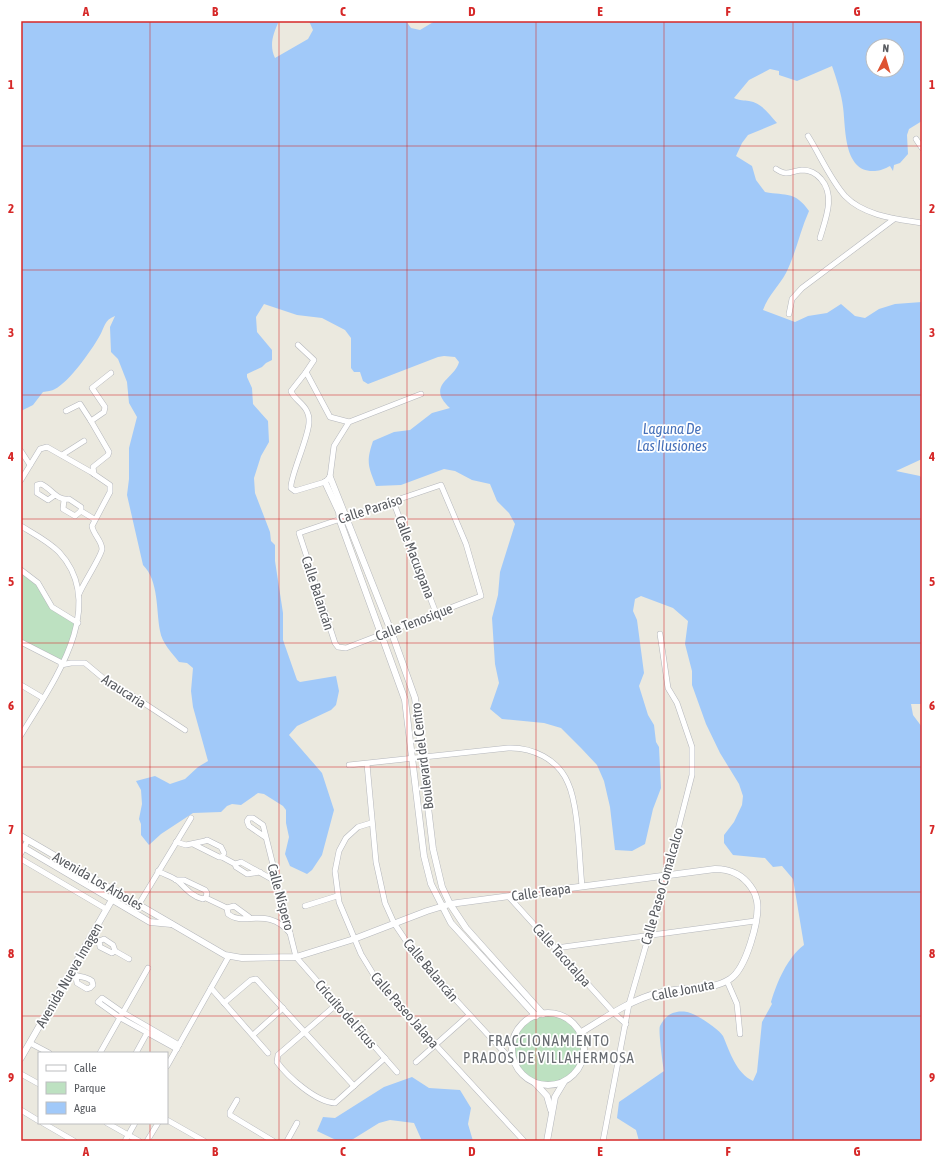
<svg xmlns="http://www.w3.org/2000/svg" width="943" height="1162" viewBox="0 0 943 1162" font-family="'Asap Condensed',sans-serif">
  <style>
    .green { fill: #bde1c1 }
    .water { fill: #a1c9f9; fill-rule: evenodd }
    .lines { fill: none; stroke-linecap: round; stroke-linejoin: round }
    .minor-casing { stroke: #b5b7bc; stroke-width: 6 }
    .tertiary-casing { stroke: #b5b7bc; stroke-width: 7 }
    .minor { stroke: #fff; stroke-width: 5 }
    .tertiary { stroke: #fff; stroke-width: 6 }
    .grid { fill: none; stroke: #d62828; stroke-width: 1; stroke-opacity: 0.55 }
    .labels { text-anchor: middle; stroke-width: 3.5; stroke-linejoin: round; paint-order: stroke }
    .street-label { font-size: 14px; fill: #585b60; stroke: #fff }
    .water-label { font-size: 15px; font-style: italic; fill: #4671ba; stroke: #fff }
    .neighbourhood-label { font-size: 15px; letter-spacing: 1px; fill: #696d72; stroke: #fff }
    .neatline { fill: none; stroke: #d62828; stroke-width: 1.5 }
    .grid-label { font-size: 13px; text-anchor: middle; font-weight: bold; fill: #d62828 }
  </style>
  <rect width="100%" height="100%" fill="#ebe9df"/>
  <!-- green -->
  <g class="green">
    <polygon points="21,572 36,584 47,602 77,624 62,663 21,643"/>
    <circle cx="548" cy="1049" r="36"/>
  </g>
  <!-- water -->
  <g class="water">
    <path d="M21,21H279C273,34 269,45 275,58L308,39L313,30L309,21H406L411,28L420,30L435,21H922V121L909,129L907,135L908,154L900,163L894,165L893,171L890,166C886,168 880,171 875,171C843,173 846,128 843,107C842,96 836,77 832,66L797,81L779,75V71L770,69L749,80L734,98C740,101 744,100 749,101C762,103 769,114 777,123L748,135L742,143L736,156L752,166L756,180L765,192C787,196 795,191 809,211C800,231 796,253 786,273C779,286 769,294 763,310L795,322L808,316L827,313L841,304L855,316L865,318L879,309L895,304L922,302V459L896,471L920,476L922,479V704H911L913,715L922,727L921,1141H639L636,1130L617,1118L619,1102L664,1071C663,1065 658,1030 660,1026C666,1014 675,1010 687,1012C695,1013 719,1029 723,1036C730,1052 736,1073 753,1081L757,1072L762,1022L772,1004L771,1002C777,982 787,958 804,945L793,879L782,866L773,867L765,858L733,855L724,843V835L734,822L742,805L743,796L739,784L720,753L706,724L692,685V671L685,644L688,621L673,608L641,596L635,599L633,611L637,620L644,673L639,686L648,715L654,725L656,742L659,747L661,788L653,809L645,844L632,851L615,850L610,807L604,781L597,765L581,748L561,728L544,723L502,719L490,709L499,683L495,664L492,618L498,595L500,572L515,524L509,513L497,501L490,484L472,480L455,471L444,469L401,485L376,486C368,466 366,462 373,441L394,432L410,430L432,413L450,408C425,385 455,379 459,362L455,357L444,356L438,357L368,384L363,381L360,372H354L351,368V338L345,330L322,318L297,315L264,304L256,317L257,332L272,350V360L266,363L262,367L247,374V377L252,388L253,404L268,421L269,442L261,456L254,478L255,493L270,532L271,541L275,545V561L283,613V640L297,680L300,682L336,676L339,691L336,705L331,710L297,726L289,735L322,773L334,810L322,855L312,870L307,874L290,866L285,854L289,837L286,823V810L283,806L264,794L258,793L241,805L232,804L227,806L221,812L193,813L161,834L149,845L141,835V824L139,819L142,804L141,790L136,781L155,776L170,784L185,779L198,767L208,761L193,707L191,691L193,668L187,663L179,662C172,653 162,643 160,631C156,610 159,581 143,565L127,495L129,479V448L137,417L129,403L127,382L118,359L111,352L110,327L115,316C104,320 105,327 99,337C91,351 69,382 55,389C52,391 47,391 43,392L33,405L21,411ZM873,46H897V70H873Z"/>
    <polygon points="412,1077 429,1088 460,1090 471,1108 468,1124 473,1141 422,1141 414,1123 390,1120 379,1123 350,1141 338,1141 317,1131 323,1117 335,1118 384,1087"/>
  </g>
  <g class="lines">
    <!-- minor casing -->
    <g class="minor-casing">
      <g id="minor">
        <path d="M808,136C820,155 830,179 845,196C864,216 897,219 922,223"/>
        <polyline points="916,139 922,148"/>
        <path d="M776,169C788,177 790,171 802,170C810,170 816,173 821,179C836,196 825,220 820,238"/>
        <polyline points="789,314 792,299 802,288 894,219"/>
        <polyline points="298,345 314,360 306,372"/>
        <path d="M306,372L330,417L349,422L334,446L330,477L325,482L295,491L291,488C289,479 309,437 309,422C310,405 294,401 291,391Z"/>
        <polyline points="66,411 80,404 91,421 104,412 105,407 92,388 111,373"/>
        <polyline points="91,421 109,452 108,455 93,467 94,474"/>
        <polyline points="349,422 421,394"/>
        <polyline points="21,451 30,465"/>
        <polyline points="62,455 84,441"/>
        <path d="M21,480L40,449L47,447L91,472L110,485V492L92,526C93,534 102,541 102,549C102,555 83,584 79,594"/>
        <polygon points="441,485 466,544 481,596 346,648 338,647 335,643 299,533"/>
        <path d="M55,495L48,500L37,493V485L41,484C52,489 57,501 69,499L81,507V511L94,519"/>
        <polyline points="64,500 63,509 75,516 81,511"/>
        <polyline points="393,501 436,613"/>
        <path d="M21,526C34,534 48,541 59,552C110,607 51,685 21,735"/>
        <polyline points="21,570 38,583 52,607 78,623"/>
        <polyline points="21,642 62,663"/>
        <polyline points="61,665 71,663 85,663 115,688 130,694 185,730"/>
        <polyline points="21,685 43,698"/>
        <polyline points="367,764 376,862 385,903 394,923 419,960 516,1065"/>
        <path d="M349,765L508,748C532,747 558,759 568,783C579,807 579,859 582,886"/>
        <polyline points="371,823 358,827 346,838 339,851 335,871 339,902 361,954 375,977 398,1004 524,1141"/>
        <polyline points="265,837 249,826 247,821 249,818 253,818 263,825 296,957 397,1072"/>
        <polyline points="176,842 186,845 205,841 207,840 221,847 224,853 222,857 219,857 193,844"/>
        <polyline points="21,853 28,840"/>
        <polyline points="222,857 235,864"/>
        <polyline points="21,859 106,909"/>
        <path d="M158,871C165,875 174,877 179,882C186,889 193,897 203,899L206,897L207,893L205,890L184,880H176"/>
        <polyline points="260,872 247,874 236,867 235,864 241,862 277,882"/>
        <polyline points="509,897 614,1013 626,1024"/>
        <polyline points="206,898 227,908"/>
        <polyline points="139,904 191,818"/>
        <polyline points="305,906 337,896"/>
        <path d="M249,917L234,906L227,908L228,914C244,927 268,906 290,933"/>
        <polyline points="91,936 99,941 104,939 113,945 115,951 129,959"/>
        <polyline points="99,941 100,947 112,953 115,951"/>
        <polyline points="556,948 755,921"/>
        <path d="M70,973C78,978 84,975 92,981L93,985L90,988L87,989L77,983L76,977"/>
        <polyline points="727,981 737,1004 740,1034"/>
        <polyline points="211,988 268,1053"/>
        <polyline points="224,1003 251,980 256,979 354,1086"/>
        <path d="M337,1004L278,1055L277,1062C288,1077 316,1102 335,1103L385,1058"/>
        <polyline points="253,1035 283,1008"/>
        <polyline points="30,1043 49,1053"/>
        <polyline points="177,1049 119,1017 98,1002 102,998 122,1012 179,1045"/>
        <polyline points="100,1053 148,968"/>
        <polyline points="136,1053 147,1033"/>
        <polyline points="416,1062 469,1015"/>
        <polyline points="167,1066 229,956"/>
        <polyline points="21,1074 39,1084"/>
        <polyline points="237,1100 230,1112 230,1115 273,1141"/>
        <polyline points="21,1110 39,1121"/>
        <polyline points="167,1120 204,1141"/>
        <polyline points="43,1123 74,1141"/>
        <polyline points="107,1123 139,1141"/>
        <polyline points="125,1141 135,1123"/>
        <polyline points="147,1141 158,1123"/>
        <polyline points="287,1141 297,1123"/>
        <polyline points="603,1141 629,1004 666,876 692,775 692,747 677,703 668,688 660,634"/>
      </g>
    </g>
    <!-- tertiary casing -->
    <g class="tertiary-casing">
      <g id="tertiary">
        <polyline points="330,477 391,631 415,698 433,849 442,887 450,904 466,928 543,1014"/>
        <polyline points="325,482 339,512 340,521 405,700 424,856 431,884 451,923 536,1016"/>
        <path d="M21,836L225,955L242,958L296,957L354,939L427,911L450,904L715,869C730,869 742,874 751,887C754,891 756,896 757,901C760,919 746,969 730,979C710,992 681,986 658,993C630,1000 605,1018 580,1033"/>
        <polyline points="21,846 150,922 171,924"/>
        <circle cx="548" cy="1049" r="36"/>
        <polyline points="21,1058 117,891"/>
        <polyline points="535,1083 547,1096 551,1110"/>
        <polyline points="547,1141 555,1097 564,1082"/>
      </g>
    </g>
    <!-- minor -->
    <use href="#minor" class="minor"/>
    <!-- tertiary -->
    <use href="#tertiary" class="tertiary"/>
  </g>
  <!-- grid -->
  <path class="grid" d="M150,21V1053M279,21V1141M407,21V1141M536,21V1141M664,21V1141M793,21V1141M21,146H922M21,270H922M21,395H922M21,519H922M21,643H922M21,767H922M21,892H922M21,1016H922M150,1123V1141"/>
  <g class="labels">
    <!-- street labels -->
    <g class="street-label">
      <text transform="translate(370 509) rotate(-18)" y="5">Calle Paraíso</text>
      <text transform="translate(415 557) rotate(69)" y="5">Calle Macuspana</text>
      <text transform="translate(318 593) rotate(72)" y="5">Calle Balancán</text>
      <text transform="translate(414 622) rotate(-21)" y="5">Calle Tenosique</text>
      <text transform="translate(124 691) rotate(33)" y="5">Araucaria</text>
      <text transform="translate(422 756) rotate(-97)" y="5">Boulevard del Centro</text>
      <text transform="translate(98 881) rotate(30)" y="5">Avenida Los Árboles</text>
      <text transform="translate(662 886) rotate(-74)" y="5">Calle Paseo Comalcalco</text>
      <text transform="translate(541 892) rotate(-8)" y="5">Calle Teapa</text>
      <text transform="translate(281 897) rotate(75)" y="5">Calle Níspero</text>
      <text transform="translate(562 955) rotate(48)" y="5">Calle Tacotalpa</text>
      <text transform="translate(431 970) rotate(50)" y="5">Calle Balancán</text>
      <text transform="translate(69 975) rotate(-60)" y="5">Avenida Nueva Imagen</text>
      <text transform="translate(683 990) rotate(-11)" y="5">Calle Jonuta</text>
      <text transform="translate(405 1010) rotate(49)" y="5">Calle Paseo Jalapa</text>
      <text transform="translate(346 1014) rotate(49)" y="5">Cricuito del Ficus</text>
    </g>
    <!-- water labels -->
    <g class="water-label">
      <text x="672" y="434">Laguna De<tspan x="672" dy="17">Las Ilusiones</tspan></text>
    </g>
    <!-- neighbourhood labels -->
    <g class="neighbourhood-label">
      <text x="549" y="1046">FRACCIONAMIENTO<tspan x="549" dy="17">PRADOS DE VILLAHERMOSA</tspan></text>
    </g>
  </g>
  <!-- border -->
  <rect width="943" height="1162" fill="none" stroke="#ffffff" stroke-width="44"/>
  <!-- legend -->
  <rect x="38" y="1052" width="130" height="72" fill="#ffffff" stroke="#bcbdbf"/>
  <rect x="46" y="1065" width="20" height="6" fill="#ffffff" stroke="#bcbdbf"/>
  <text x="74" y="1072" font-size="12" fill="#585b60">Calle</text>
  <rect x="46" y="1082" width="20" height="12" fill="#bde1c1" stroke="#bcbdbf"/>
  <text x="74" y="1092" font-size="12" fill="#585b60">Parque</text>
  <rect x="46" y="1102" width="20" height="12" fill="#a1c9f9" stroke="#bcbdbf"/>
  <text x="74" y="1112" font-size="12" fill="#585b60">Agua</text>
  <!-- north arrow -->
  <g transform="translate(885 58) rotate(5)"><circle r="19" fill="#ffffff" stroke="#bcbdbf"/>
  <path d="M0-3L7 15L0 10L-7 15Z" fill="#de5332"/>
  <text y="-6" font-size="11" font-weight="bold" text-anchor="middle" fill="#585b60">N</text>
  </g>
  <rect x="22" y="22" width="899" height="1118" class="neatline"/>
  <g class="grid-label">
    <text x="86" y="16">A</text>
    <text x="215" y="16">B</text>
    <text x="343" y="16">C</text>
    <text x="472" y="16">D</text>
    <text x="600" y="16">E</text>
    <text x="728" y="16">F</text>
    <text x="857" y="16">G</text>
    <text x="11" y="89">1</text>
    <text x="932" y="89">1</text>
    <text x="11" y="213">2</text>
    <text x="932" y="213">2</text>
    <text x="11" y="337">3</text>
    <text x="932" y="337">3</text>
    <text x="11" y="461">4</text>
    <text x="932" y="461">4</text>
    <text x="11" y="586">5</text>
    <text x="932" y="586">5</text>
    <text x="11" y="710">6</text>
    <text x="932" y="710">6</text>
    <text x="11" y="834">7</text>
    <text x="932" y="834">7</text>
    <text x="11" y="958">8</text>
    <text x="932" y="958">8</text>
    <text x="11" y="1082">9</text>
    <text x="932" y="1082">9</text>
    <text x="86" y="1156">A</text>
    <text x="215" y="1156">B</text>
    <text x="343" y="1156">C</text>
    <text x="472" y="1156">D</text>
    <text x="600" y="1156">E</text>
    <text x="728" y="1156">F</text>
    <text x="857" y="1156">G</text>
  </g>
</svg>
